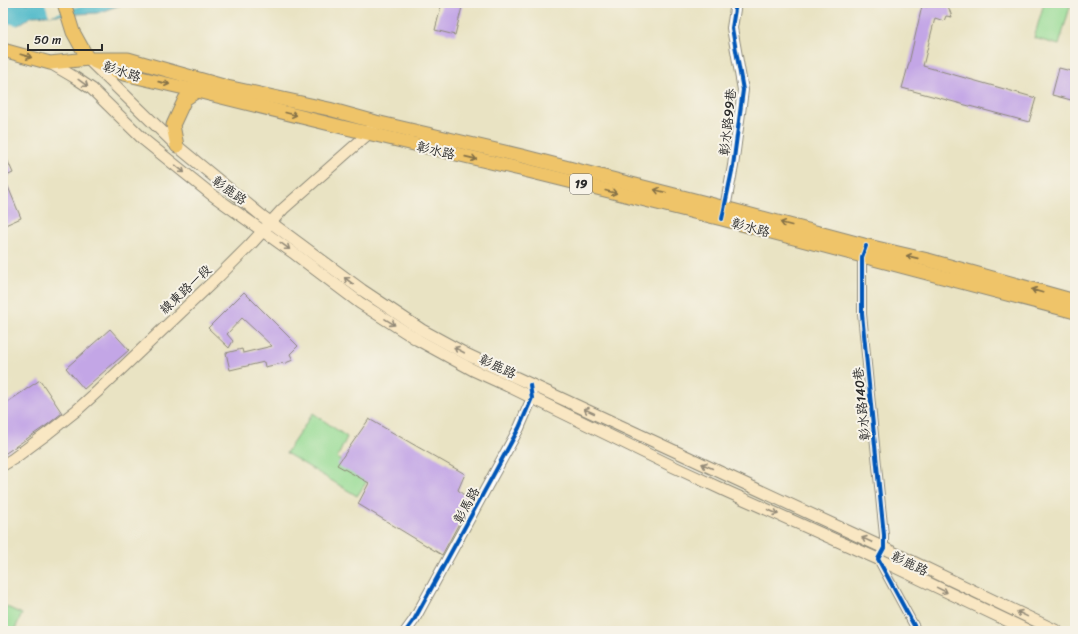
<svg xmlns="http://www.w3.org/2000/svg" width="1078" height="634" viewBox="0 0 1078 634" font-family="Sriracha,'LXGW WenKai TC',sans-serif">
  <style>
    .green { fill: #98dc95; stroke: #628460 }
    .water { fill: #4db9c9; stroke: #3c727a }
    .pier { fill: #e9e3c3 }
    .building { fill: #c3a6e6 }
    .lines { fill: none; stroke-linecap: round; stroke-linejoin: round }
    .minor-casing { stroke: #8a8777; stroke-width: 10 }
    .tertiary-casing { stroke: #8a8777; stroke-width: 12 }
    .secondary-casing { stroke: #8a8777; stroke-width: 13 }
    .primary-casing { stroke: #8a8777; stroke-width: 15 }
    .minor { stroke: #fff; stroke-width: 8 }
    .tertiary { stroke: #fff; stroke-width: 10 }
    .secondary { stroke: #f9e7c3; stroke-width: 11 }
    .primary { stroke: #efc469; stroke-width: 13 }
    .cycleway-casing { stroke: #f7f3e8; stroke-width: 6 }
    .cycleway { stroke: #0057b8; stroke-width: 4 }
    .oneway { stroke: #837047 }
    .oneway2 { stroke: #928977 }
    .labels { text-anchor: middle; stroke-width: 4; stroke-linejoin: round; paint-order: stroke }
    .shield { fill: #f7f3e8; stroke: #686764; stroke-width: 1 }
    .shield-label { font-size: 12px; font-weight: bold; fill: #2b2b2b }
    .street-label { font-size: 13px; fill: #2b2b2b; stroke: #f7f3e8 }
  </style>
  <rect width="100%" height="100%" fill="#f7f3e8"/>
  <filter id="ink" filterUnits="userSpaceOnUse"><feTurbulence type="fractalNoise" baseFrequency=".025" numOctaves="2"/><feDisplacementMap in="SourceGraphic" scale="8" xChannelSelector="R" yChannelSelector="G"/><feConvolveMatrix kernelMatrix="1 2 1 2 8 2 1 2 1" color-interpolation-filters="sRGB"/></filter>
  <filter id="wash" filterUnits="userSpaceOnUse"><feTurbulence type="fractalNoise" baseFrequency=".012" numOctaves="4" result="noise"/><feDisplacementMap in="SourceGraphic" scale="16" xChannelSelector="R" yChannelSelector="G"/><feGaussianBlur stdDeviation="0.9" result="paint"/><feColorMatrix in="noise" values="0 0 0 0 0 0 0 0 0 0 0 0 0 0 0 0 0 1.4 0 .05"/><feComposite in="paint" operator="in"/></filter>
  <g filter="url(#wash)">
    <rect width="100%" height="100%" fill="#e9e3c3"/>
    <!-- green -->
    <g class="green">
      <polygon points="1044,3 1071,3 1059,45 1034,38"/>
      <polygon points="313,413 347,437 337,458 370,477 357,496 286,453"/>
      <polygon points="3,605 22,614 14,631 3,631"/>
    </g>
    <!-- water -->
    <polygon class="water" points="3,3 126,3 97,13 32,16 3,35"/>
    <!-- pier -->
    <g class="pier">
      <polygon points="45,3 88,3 49,16"/>
      <polygon points="3,22 20,26 3,36"/>
    </g>
    <g id="blocks">
      <!-- building -->
      <g class="building">
        <polygon points="442,3 463,3 455,35 435,30"/>
        <polygon points="928,3 947,3 952,17 946,16 944,21 935,18 923,66 1036,98 1029,122 902,88 909,63 922,6 927,7"/>
        <polygon points="1059,68 1075,72 1075,101 1052,95"/>
        <polygon points="3,150 13,173 4,177 21,218 3,226"/>
        <polygon points="244,292 298,346 290,354 293,360 283,364 283,363 265,367 264,362 230,370 226,353 242,349 243,353 272,346 242,318 227,334 233,341 229,348 208,328"/>
        <polygon points="110,329 129,350 84,389 66,368"/>
        <polygon points="40,380 62,413 47,425 3,455 3,405"/>
        <polygon points="369,419 465,474 458,490 471,501 442,555 358,504 369,483 337,465"/>
      </g>
    </g>
  </g>
  <g filter="url(#ink)">
    <use href="#blocks" fill-opacity="0" stroke="#8a8777" stroke-width="1"/>
    <g class="lines">
      <!-- minor casing -->
      <g class="minor-casing">
        <polyline id="minor" points="864,252 862,257 862,314 881,506 884,535 884,548 878,559 917,631"/>
      </g>
      <!-- tertiary casing -->
      <g class="tertiary-casing">
        <g id="tertiary">
          <polyline points="724,213 733,166 743,90 732,28 736,3"/>
          <polyline points="406,631 414,620 519,428 532,398 531,390"/>
        </g>
      </g>
      <!-- secondary casing -->
      <g class="secondary-casing">
        <g id="secondary">
          <polyline points="90,61 177,146 262,216 362,290 422,330 468,355 502,371 884,548 1057,631"/>
          <polyline points="50,63 74,77 92,89 144,140 211,194 295,254 360,303 418,340 473,370 508,386 672,466 728,492 878,559 1029,631"/>
          <polyline points="3,465 13,459 48,433 77,410 98,391 219,276 250,245 283,209 368,134 372,127"/>
        </g>
      </g>
      <!-- primary casing -->
      <g class="primary-casing">
        <g id="primary">
          <polyline points="64,3 73,32 88,59"/>
          <polyline points="3,50 50,63 88,59 128,59 227,87 329,109 376,122 522,156 710,204 864,245 928,260 1075,301"/>
          <polyline points="95,62 124,74 197,91 342,127 520,169 722,219 1075,312"/>
          <polyline points="177,146 173,125 185,99 197,91"/>
        </g>
      </g>
      <!-- minor -->
      <use href="#minor" class="minor"/>
      <!-- tertiary -->
      <use href="#tertiary" class="tertiary"/>
      <!-- secondary -->
      <use href="#secondary" class="secondary"/>
      <!-- primary -->
      <use href="#primary" class="primary"/>
      <!-- cycleway casing -->
      <g class="cycleway-casing">
        <g id="cycleway">
          <polyline points="722,219 733,166 743,90 732,28 736,3"/>
          <polyline points="866,246 862,257 862,314 881,506 884,535 884,548 878,559 917,631"/>
          <polyline points="406,631 414,620 519,428 532,398 530,385"/>
        </g>
      </g>
      <!-- cycleway -->
      <use href="#cycleway" class="cycleway"/>
    </g>
    <!-- one-way arrows -->
    <defs><path id="oneway-shaft" d="M-6 0H5M1.5-3L5.5 0L1.5 3" fill="none" stroke-width="1.6" stroke-linecap="round" stroke-linejoin="round"/></defs>
    <g class="oneway">
      <use href="#oneway-shaft" transform="translate(26 56) rotate(16)"/>
      <use href="#oneway-shaft" transform="translate(164 83) rotate(13)"/>
      <use href="#oneway-shaft" transform="translate(291 114) rotate(14)"/>
      <use href="#oneway-shaft" transform="translate(471 158) rotate(13)"/>
      <use href="#oneway-shaft" transform="translate(660 191) rotate(-166)"/>
      <use href="#oneway-shaft" transform="translate(611 192) rotate(14)"/>
      <use href="#oneway-shaft" transform="translate(786 224) rotate(-165)"/>
      <use href="#oneway-shaft" transform="translate(912 257) rotate(-167)"/>
      <use href="#oneway-shaft" transform="translate(1037 291) rotate(-164)"/>
    </g>
    <g class="oneway2">
      <use href="#oneway-shaft" transform="translate(83 83) rotate(36)"/>
      <use href="#oneway-shaft" transform="translate(180 169) rotate(39)"/>
      <use href="#oneway-shaft" transform="translate(285 246) rotate(36)"/>
      <use href="#oneway-shaft" transform="translate(349 281) rotate(-143)"/>
      <use href="#oneway-shaft" transform="translate(390 322) rotate(32)"/>
      <use href="#oneway-shaft" transform="translate(459 350) rotate(-152)"/>
      <use href="#oneway-shaft" transform="translate(589 411) rotate(-155)"/>
      <use href="#oneway-shaft" transform="translate(707 466) rotate(-155)"/>
      <use href="#oneway-shaft" transform="translate(773 512) rotate(24)"/>
      <use href="#oneway-shaft" transform="translate(867 540) rotate(-155)"/>
      <use href="#oneway-shaft" transform="translate(942 590) rotate(26)"/>
      <use href="#oneway-shaft" transform="translate(1022 614) rotate(-154)"/>
    </g>
  </g>
  <g class="labels">
    <!-- shield labels -->
    <rect class="shield" x="570" y="174" width="22" height="20" rx="3"/>
    <g class="shield-label">
      <text x="581" y="188">19</text>
    </g>
    <!-- street labels -->
    <g class="street-label">
      <text transform="translate(122 71) rotate(18)" y="5">彰水路</text>
      <text transform="translate(727 122) rotate(-84)" y="5">彰水路99巷</text>
      <text transform="translate(436 150) rotate(13)" y="5">彰水路</text>
      <text transform="translate(230 190) rotate(36)" y="5">彰鹿路</text>
      <text transform="translate(751 227) rotate(15)" y="5">彰水路</text>
      <text transform="translate(185 289) rotate(-43)" y="5">線東路一段</text>
      <text transform="translate(498 366) rotate(25)" y="5">彰鹿路</text>
      <text transform="translate(861 404) rotate(-96)" y="5">彰水路140巷</text>
      <text transform="translate(466 505) rotate(-61)" y="5">彰馬路</text>
      <text transform="translate(910 563) rotate(26)" y="5">彰鹿路</text>
    </g>
  </g>
  <!-- margin -->
  <rect width="1078" height="634" fill="none" stroke="#f7f3e8" stroke-width="16"/>
  <!-- scale -->
  <path d="M28 44v6h74v-6" fill="none" stroke="#2b2b2b" stroke-width="2"/>
  <text x="34" y="44" font-size="12" fill="#2b2b2b" stroke="#f7f3e8" stroke-width="3" paint-order="stroke">50 m</text>
</svg>
